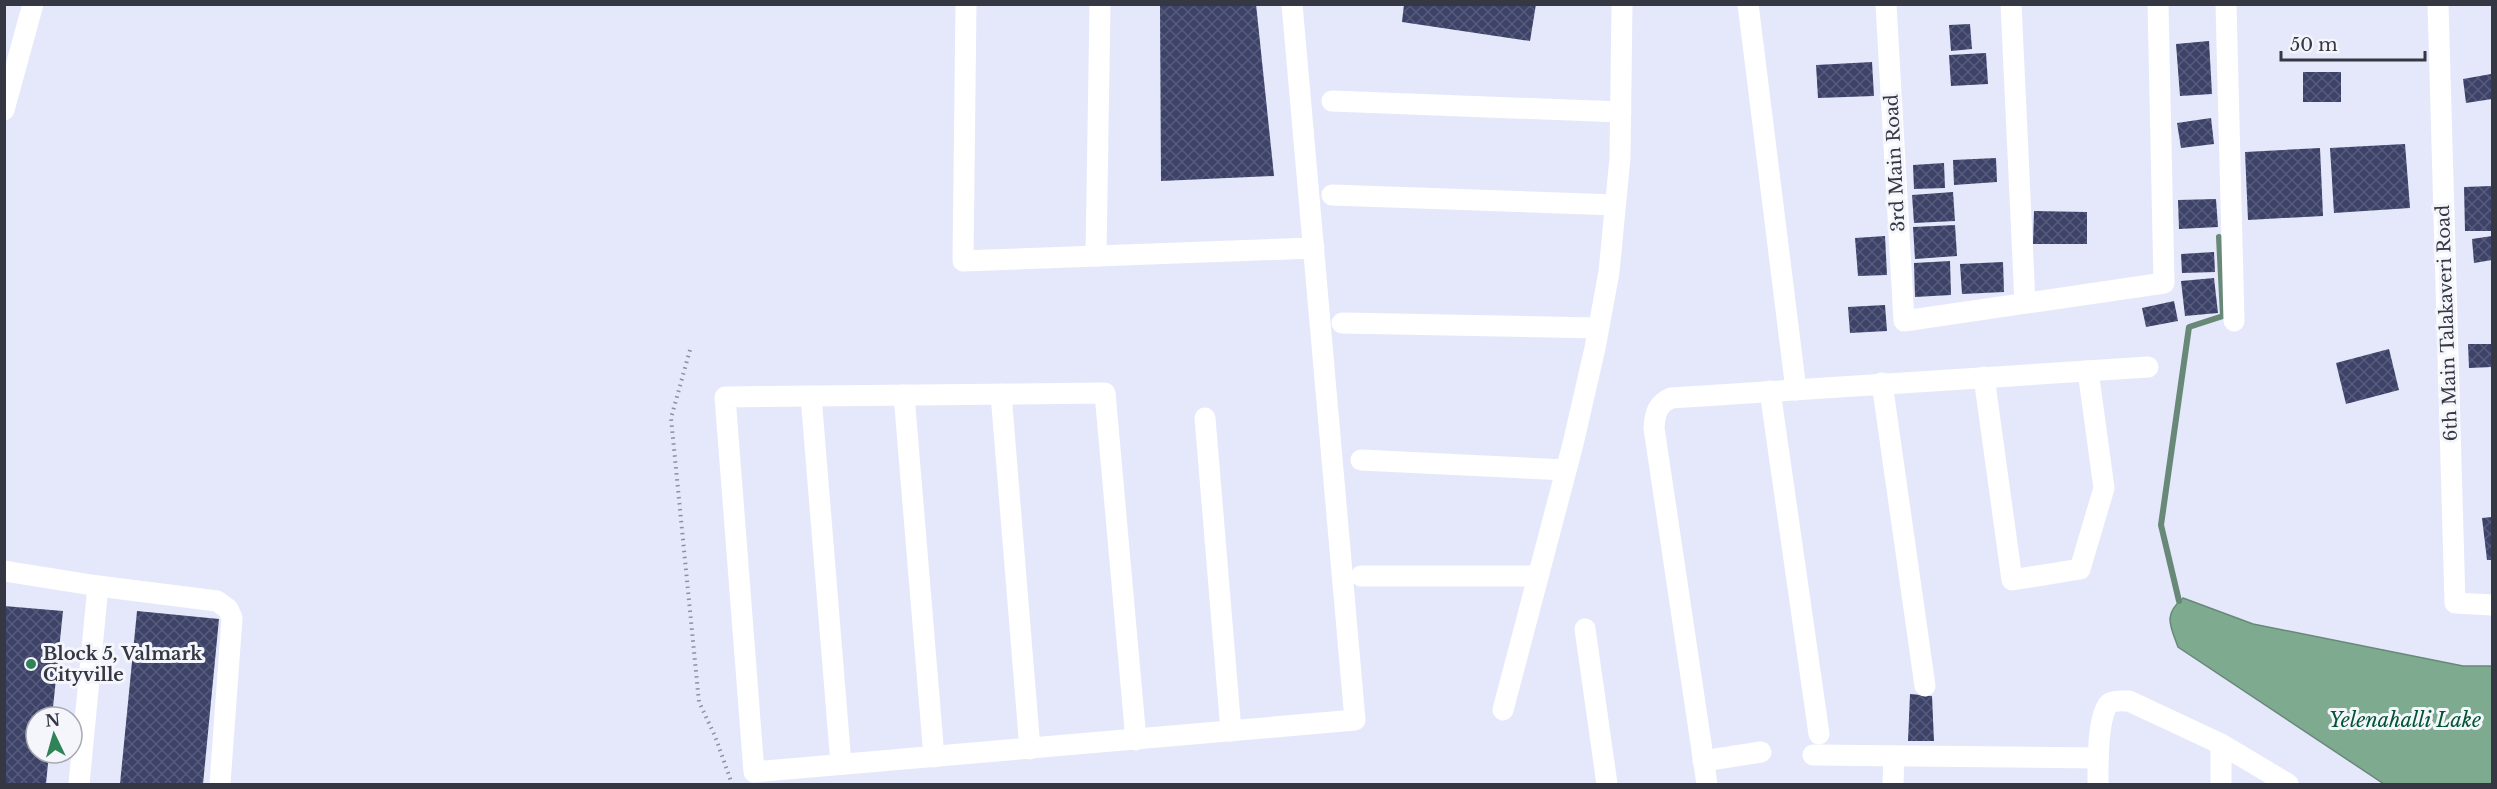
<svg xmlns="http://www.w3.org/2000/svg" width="2497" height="789" viewBox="0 0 2497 789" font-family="'Libre Baskerville',serif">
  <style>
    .water { fill: #7eab8f; stroke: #688878; stroke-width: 1.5 }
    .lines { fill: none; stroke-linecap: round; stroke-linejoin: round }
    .stream { stroke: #688878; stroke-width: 6 }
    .building { fill: url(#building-cross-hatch) }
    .path { stroke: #8d909e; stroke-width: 4; stroke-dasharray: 1.5 4.5; stroke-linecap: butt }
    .minor { stroke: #fff; stroke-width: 21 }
    .poi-dot { fill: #2e8357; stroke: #f4f6fc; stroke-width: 2 }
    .labels { text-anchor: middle; stroke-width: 6; stroke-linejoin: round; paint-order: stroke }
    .street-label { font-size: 18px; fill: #353742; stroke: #f4f6fc }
    .poi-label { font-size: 18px; font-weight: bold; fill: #353742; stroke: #f4f6fc; text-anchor: start }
    .water-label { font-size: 20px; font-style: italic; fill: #015531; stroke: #f4f6fc }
  </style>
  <defs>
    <pattern id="building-cross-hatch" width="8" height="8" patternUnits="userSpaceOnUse" patternTransform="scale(1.5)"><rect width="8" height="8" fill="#3d4268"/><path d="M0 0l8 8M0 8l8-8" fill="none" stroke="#585c7b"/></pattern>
  </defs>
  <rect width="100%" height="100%" fill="#e4e8fa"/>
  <!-- water -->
  <path class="water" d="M2183,598L2253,624L2463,666H2492V784H2384L2178,647C2170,625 2163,615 2183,598Z"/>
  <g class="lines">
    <!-- stream -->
    <polyline class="stream" points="2179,601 2161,525 2189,327 2223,316 2219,237"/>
  </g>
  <!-- building -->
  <g class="building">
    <polygon points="1160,4 1256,4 1274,176 1161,181"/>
    <polygon points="1404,4 1536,4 1530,41 1402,22"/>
    <polygon points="1970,24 1972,49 1951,51 1949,25"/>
    <polygon points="2209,41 2212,94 2180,96 2176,44"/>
    <polygon points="1986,53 1988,84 1951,86 1949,55"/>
    <polygon points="1872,62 1874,96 1818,98 1816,65"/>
    <rect x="2303" y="72" width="38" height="30"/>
    <polygon points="2491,74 2492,99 2466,103 2463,79"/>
    <polygon points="2211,118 2214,144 2181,148 2177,123"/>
    <polygon points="2405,144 2410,208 2334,213 2330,148"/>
    <polygon points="2320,148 2323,216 2248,220 2245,152"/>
    <polygon points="1996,158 1997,182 1954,185 1953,160"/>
    <polygon points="1944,163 1945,188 1914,189 1913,165"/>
    <polygon points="2492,186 2492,231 2465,231 2464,187"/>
    <polygon points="1953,192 1955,221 1914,223 1912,195"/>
    <polygon points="2216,199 2218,227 2179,229 2178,200"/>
    <polygon points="2034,211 2087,212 2087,244 2033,244"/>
    <polygon points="1955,225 1957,256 1915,259 1913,227"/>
    <polygon points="1885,236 1887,275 1858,276 1855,238"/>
    <polygon points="2492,236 2492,260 2474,263 2472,239"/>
    <polygon points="2214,252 2215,272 2182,273 2181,254"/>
    <polygon points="1950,261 1951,295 1915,297 1914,263"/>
    <polygon points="2003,262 2004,292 1962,294 1960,264"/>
    <polygon points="2214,278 2218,313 2185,316 2181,281"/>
    <polygon points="2174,301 2178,321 2146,327 2142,308"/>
    <polygon points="1885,305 1887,331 1850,333 1848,307"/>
    <polygon points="2468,344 2492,344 2492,367 2469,368"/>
    <polygon points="2389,349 2399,390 2346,404 2336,363"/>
    <polygon points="2492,517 2492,560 2487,560 2482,518"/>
    <polygon points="4,606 63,611 52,717 36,717 36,753 49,753 46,784 4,784"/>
    <polygon points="137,611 219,619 203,784 120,784"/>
    <polygon points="1910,694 1932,696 1934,741 1908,741"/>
  </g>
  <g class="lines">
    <!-- path -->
    <polyline class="path" points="690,350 671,418 699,702 715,736 732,784"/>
    <!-- minor -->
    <g class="minor">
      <polyline points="966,4 963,261 1314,248"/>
      <polyline points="1748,4 1796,390"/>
      <polyline points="1886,4 1904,321 2164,283 2158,4"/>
      <polyline points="2011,4 2025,303"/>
      <polyline points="2226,4 2234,321"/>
      <polyline points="2438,4 2455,603 2492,605"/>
      <polyline points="1332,101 1621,112"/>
      <polyline points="4,110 33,4"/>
      <polyline points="1332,195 1615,205"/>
      <polyline points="1096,256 1100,4"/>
      <polyline points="1342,323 1598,328"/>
      <polyline points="1984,377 2012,580 2080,569 2104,488 2088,371"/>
      <polyline points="1882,383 1925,686"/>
      <polyline points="1770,391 1819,734"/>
      <polyline points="1001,394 1030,749"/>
      <polyline points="904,395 934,757"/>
      <polyline points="811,396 841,764"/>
      <polyline points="1205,418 1231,731"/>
      <polyline points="1361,460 1566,470"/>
      <polyline points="4,571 98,586 217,601 228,609 232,618 220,784"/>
      <polyline points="1361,576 1538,576"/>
      <polyline points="1585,629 1607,784"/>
      <polyline points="1503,710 1573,444 1595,348 1609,272 1620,158 1622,4"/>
      <polyline points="1136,740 1105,393 725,397 754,772 1355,720 1292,4"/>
      <polyline points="2221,744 2221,784"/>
      <polyline points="1813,755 2098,758"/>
      <polyline points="1703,761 1761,752"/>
      <polyline points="79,784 98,586"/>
      <path d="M1707,784L1654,428C1655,414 1657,404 1671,398L2148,367"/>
      <polyline points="1893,784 1894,756"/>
      <path d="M2098,784C2098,769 2097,712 2110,703C2115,700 2122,701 2129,701L2221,744L2288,784"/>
    </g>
  </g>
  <!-- markers -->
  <circle class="poi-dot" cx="31" cy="664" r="6"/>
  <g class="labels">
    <!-- street labels -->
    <g class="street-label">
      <text transform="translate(1895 163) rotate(-93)" y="6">3rd Main Road</text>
      <text transform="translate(2447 323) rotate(-92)" y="6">6th Main Talakaveri Road</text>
    </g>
    <!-- poi labels -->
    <g class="poi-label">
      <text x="43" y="660">Block 5, Valmark<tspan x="43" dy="21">Cityville</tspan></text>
    </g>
    <!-- water labels -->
    <g class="water-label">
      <text x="2405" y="727">Yelenahalli Lake</text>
    </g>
  </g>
  <!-- border -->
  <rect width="2497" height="789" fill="none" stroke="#353742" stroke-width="12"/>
  <!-- north arrow -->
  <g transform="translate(54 735) rotate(355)"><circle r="28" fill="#f4f6fc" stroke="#a8aab2" stroke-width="1.5"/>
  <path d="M0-4.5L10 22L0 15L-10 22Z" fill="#2e8357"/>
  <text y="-9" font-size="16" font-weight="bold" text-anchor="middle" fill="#353742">N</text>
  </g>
  <!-- scale -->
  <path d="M2281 51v9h144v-9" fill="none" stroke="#353742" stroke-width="3"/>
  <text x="2290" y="51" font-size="18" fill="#353742" stroke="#f4f6fc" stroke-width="4.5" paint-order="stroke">50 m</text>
</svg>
